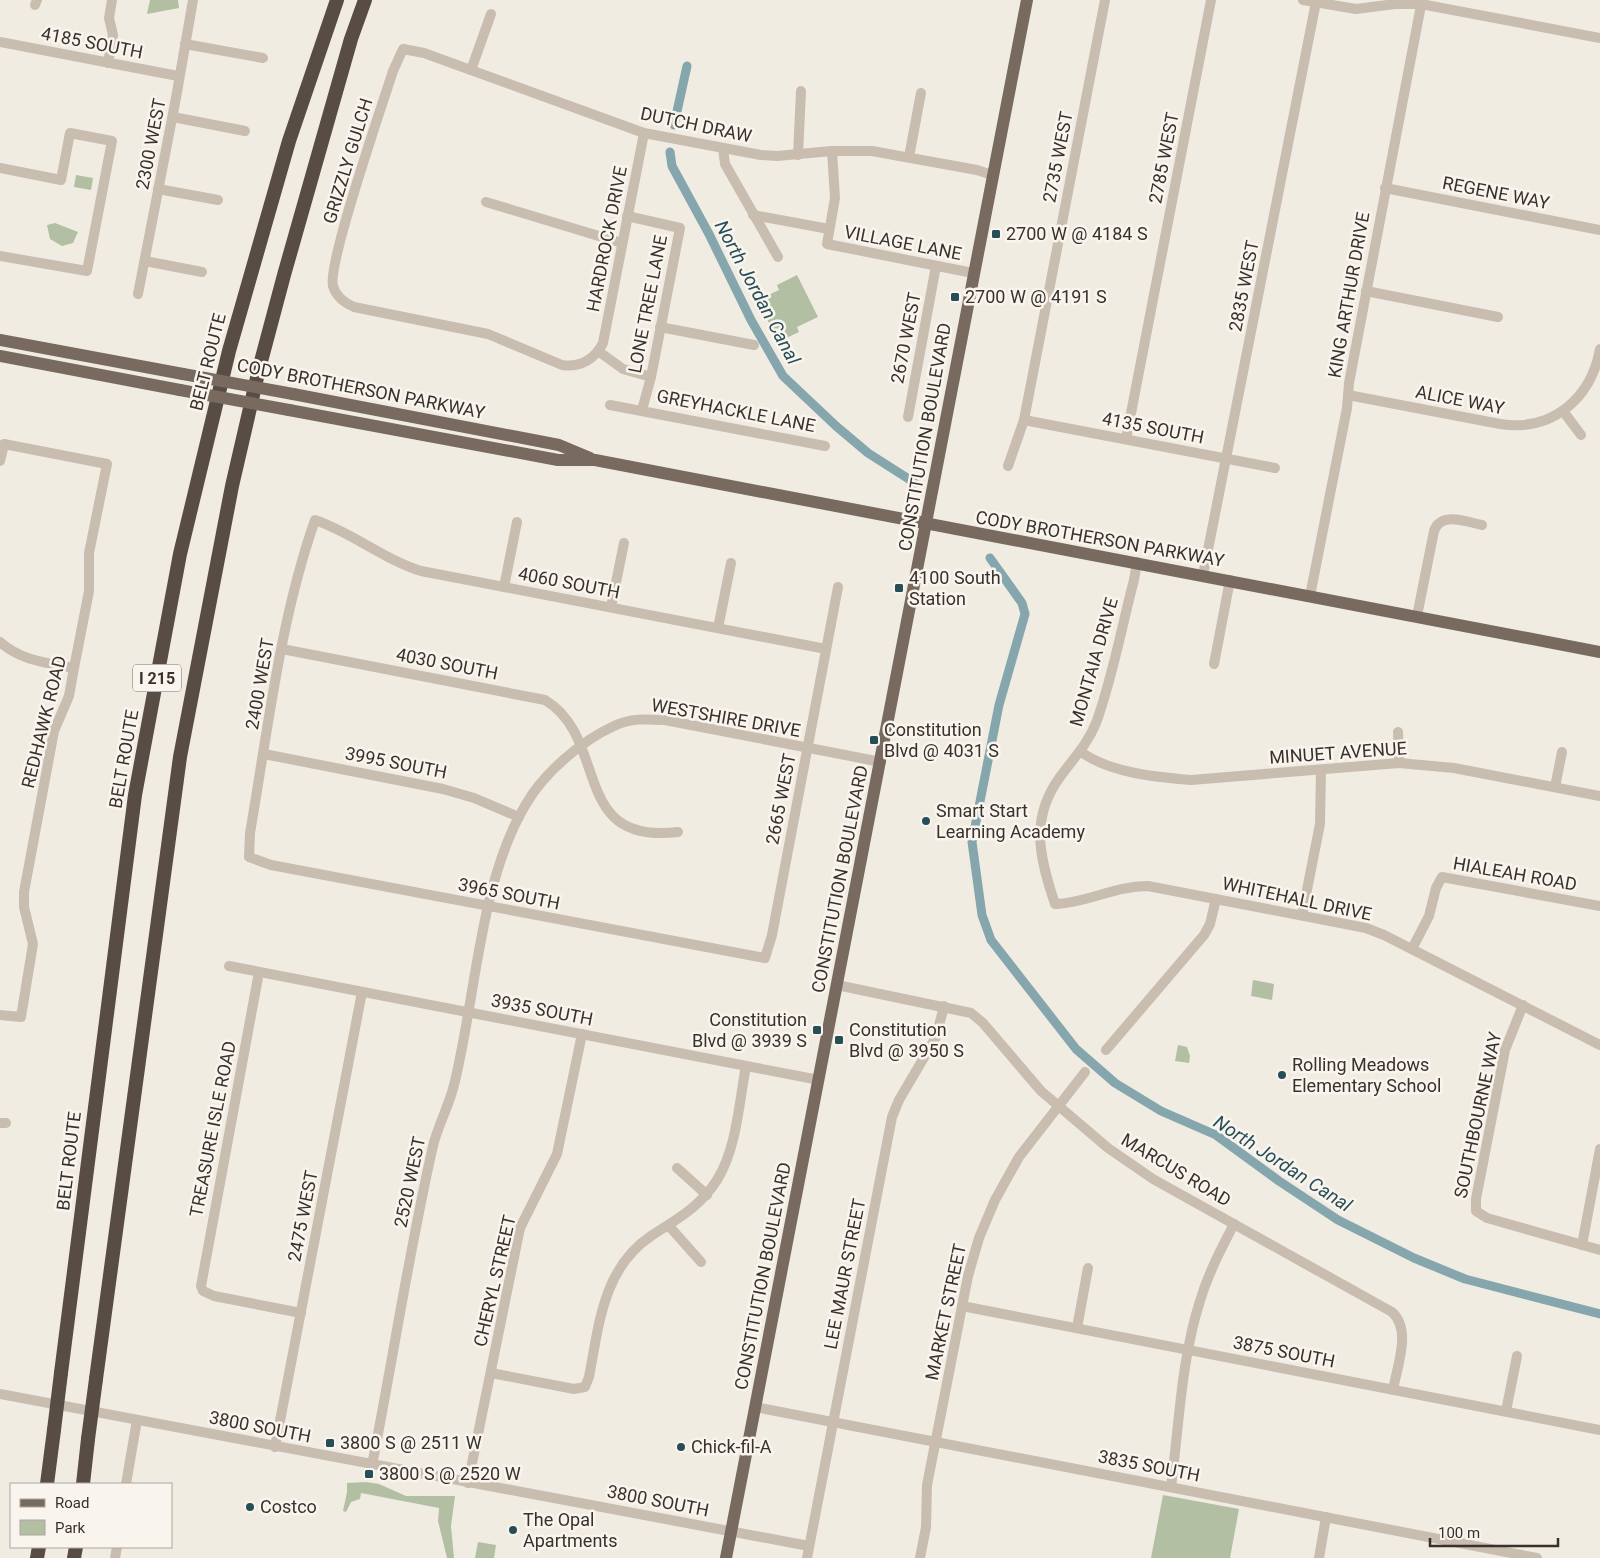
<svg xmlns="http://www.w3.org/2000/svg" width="1600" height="1558" viewBox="0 0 1600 1558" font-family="Roboto,sans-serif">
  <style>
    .green { fill: #b3bfa3 }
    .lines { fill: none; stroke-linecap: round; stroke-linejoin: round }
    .canal { stroke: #84a6ac; stroke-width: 9 }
    .minor { stroke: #c9bdaf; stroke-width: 10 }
    .major { stroke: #796a5f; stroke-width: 12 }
    .highway { stroke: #584c44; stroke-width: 14 }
    .major-bridge { stroke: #796a5f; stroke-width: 12 }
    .highway-bridge { stroke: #584c44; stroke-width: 14 }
    .poi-dot { fill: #264e56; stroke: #f9f5ee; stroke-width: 2 }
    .labels { text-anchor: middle; stroke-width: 5; stroke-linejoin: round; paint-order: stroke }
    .shield { fill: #f9f5ee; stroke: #726c66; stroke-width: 1 }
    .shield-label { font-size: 16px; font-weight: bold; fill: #38312c }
    .street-label { font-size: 18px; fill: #38312c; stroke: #f9f5ee }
    .poi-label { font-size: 18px; fill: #38312c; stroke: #f9f5ee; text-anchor: start }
    .water-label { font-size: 19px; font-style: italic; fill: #264e56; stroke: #f9f5ee }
  </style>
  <rect width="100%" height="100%" fill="#f1ece2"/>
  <!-- green -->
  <g class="green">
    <polygon points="150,0 178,0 179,8 147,14"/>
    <polygon points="76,175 93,178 91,190 74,187"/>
    <polygon points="55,223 78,232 73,243 62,246 50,239 47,225"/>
    <polygon points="797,275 818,317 797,327 799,332 778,342 758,300 779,290 777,285"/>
    <polygon points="1253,980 1274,984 1272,1000 1251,996"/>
    <polygon points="1178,1045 1187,1047 1190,1056 1189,1063 1175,1061"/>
    <polygon points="366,1482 379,1484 406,1496 455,1496 451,1526 454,1558 447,1558 438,1521 439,1508 361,1493 360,1499 351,1502 346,1512 343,1511 347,1492 347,1483"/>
    <polygon points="1163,1495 1239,1509 1230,1558 1151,1558"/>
    <polygon points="478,1542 496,1545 494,1558 475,1558"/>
  </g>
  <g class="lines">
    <!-- canal -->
    <g class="canal">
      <polyline points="674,125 687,66"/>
      <polyline points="670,152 672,166 709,234 751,320 783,376 836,426 868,453 915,483"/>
      <polyline points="990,558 1022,603 1025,614 999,705 972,842 982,915 991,940 1076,1049 1115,1083 1161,1111 1216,1135 1279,1181 1338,1220 1414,1258 1465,1279 1600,1314"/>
    </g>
    <!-- minor -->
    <g class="minor">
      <polyline points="1303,0 1356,9 1395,4 1421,4 1600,38"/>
      <polyline points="35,5 37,0"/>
      <polyline points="0,42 178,76"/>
      <polyline points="185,44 263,58"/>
      <polyline points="108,63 113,35 109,18 112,0"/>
      <polyline points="471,70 491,14"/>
      <polyline points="173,117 245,131"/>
      <path d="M644,133L603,343C595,359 580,368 562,365L488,334L354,307C345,303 336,297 333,286C327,264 383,103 393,71L403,49L424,53L644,133L761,155L777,156L832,151H872L977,170L992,175"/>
      <polyline points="723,148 725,164 778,257"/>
      <polyline points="832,151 835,198 827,244 973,273"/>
      <polyline points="798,155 801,91"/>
      <polyline points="909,157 921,93"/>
      <polyline points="0,168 61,180 70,133 112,141 87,271 0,256"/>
      <polyline points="1385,188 1600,230"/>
      <polyline points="158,189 218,200"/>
      <polyline points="486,202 622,243"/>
      <polyline points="753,215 829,229"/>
      <polyline points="627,216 680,228 651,377 642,410"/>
      <polyline points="145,261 202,272"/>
      <polyline points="1366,291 1498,317"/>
      <polyline points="138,294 176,98 193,0"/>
      <polyline points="660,327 754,345"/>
      <polyline points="598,351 623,369 651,377"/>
      <path d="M1348,395L1500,424C1552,432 1591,399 1600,349"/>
      <polyline points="610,405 825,446"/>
      <polyline points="1563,411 1581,435"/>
      <polyline points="908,417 936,266"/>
      <polyline points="1024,420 1275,468"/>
      <polyline points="1126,439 1211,0"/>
      <polyline points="0,461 4,444 107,464 89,553 89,591 74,668 69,696 54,731 24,892 24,907 33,944 21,1017 0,1015"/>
      <polyline points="1008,466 1024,420 1105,0"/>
      <path d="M1137,562L1134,580C1122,625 1112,680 1096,723C1087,745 1073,759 1060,777C1029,819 1040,859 1055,904C1087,903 1114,886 1148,886L1366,928L1384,935L1600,1045"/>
      <polyline points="1203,575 1316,2"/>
      <polyline points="504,587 517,522"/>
      <polyline points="1310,596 1347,408 1349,383 1422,0"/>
      <polyline points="611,607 624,543"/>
      <path d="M1417,616L1434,531C1441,511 1467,522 1482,525"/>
      <polyline points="718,628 731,563"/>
      <path d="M0,642C21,661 48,663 74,668"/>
      <path d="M282,649L545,700C610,739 569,845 678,832"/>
      <path d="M826,649L421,571C383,559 353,533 315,520C280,620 268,729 250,833L249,857L271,865L765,958L772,935L838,587"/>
      <polyline points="1214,664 1230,580"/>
      <polyline points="1398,732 1399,763"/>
      <path d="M1081,752C1111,773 1155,777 1191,780L1399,763L1454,768L1600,796"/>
      <polyline points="264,754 443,789 474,798 519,817"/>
      <polyline points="1555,787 1562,752"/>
      <polyline points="1302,915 1320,824 1321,770"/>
      <polyline points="1412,949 1429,916 1436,888 1442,877 1600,906"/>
      <polyline points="229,966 819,1080"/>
      <polyline points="259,972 201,1286 203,1291 214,1296 301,1313"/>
      <path d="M837,985L971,1013L983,1023L1041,1091L1108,1148L1153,1179L1392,1312C1412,1330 1397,1366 1393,1390"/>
      <polyline points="1523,1005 1505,1050 1476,1199 1476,1211 1487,1218 1600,1250"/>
      <polyline points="1106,1050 1204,935 1210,924 1216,899"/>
      <polyline points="0,1123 6,1123"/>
      <polyline points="677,1168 707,1195"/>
      <polyline points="669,1226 701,1262"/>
      <polyline points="1582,1245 1600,1149"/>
      <polyline points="962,1306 1600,1430"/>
      <polyline points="1077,1328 1088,1268"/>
      <path d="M491,1373L574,1389L585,1387L589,1377C599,1325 603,1268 651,1236C677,1219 700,1207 717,1180C737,1148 739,1102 746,1066"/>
      <polyline points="0,1394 809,1546"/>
      <polyline points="755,1407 1537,1558"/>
      <polyline points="1506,1411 1517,1356"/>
      <polyline points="275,1447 362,992"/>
      <path d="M372,1465C393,1359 409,1251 433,1146C438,1125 449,1106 454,1085C476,998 479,882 526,804C544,773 581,741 614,726C630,718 647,719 665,720L881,762"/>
      <polyline points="468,1483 520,1228 557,1154 582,1034"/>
      <polyline points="126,1484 137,1420"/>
      <path d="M1171,1487C1179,1426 1181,1360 1200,1301C1208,1274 1221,1249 1234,1224"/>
      <polyline points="115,1558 117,1547"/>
      <polyline points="807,1558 892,1117 899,1100 936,1037 944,1006"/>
      <polyline points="920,1558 926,1527 927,1485 968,1276 979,1238 995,1200 1019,1157 1085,1072"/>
      <polyline points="1319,1558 1326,1517"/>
    </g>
    <!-- major -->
    <g class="major">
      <polyline points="0,340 183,374"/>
      <polyline points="0,356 180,390"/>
      <polyline points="293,394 559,445 590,458"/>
      <polyline points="289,410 558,460 595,460 1600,652"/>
      <polyline points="726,1558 1027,0"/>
    </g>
    <!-- highway -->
    <g class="highway">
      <polyline points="61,1373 135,795 180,554 229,351 289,141 337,0"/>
      <polyline points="96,1379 180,757 232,486 259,369 284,275 351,39 365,0"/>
      <polyline points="47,1484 54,1430"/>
      <polyline points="83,1484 88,1439"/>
      <polyline points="37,1558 39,1547"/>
      <polyline points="74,1558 76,1547"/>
    </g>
    <!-- major-bridge -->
    <g class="major-bridge">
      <polyline points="183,374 293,394"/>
      <polyline points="180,390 289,410"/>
    </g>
    <!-- highway-bridge -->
    <g class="highway-bridge">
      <polyline points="54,1430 61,1373"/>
      <polyline points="88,1439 96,1379"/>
    </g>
  </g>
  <!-- markers -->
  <g class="poi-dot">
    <rect x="991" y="229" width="10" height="10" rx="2.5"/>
    <rect x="950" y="292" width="10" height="10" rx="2.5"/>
    <rect x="894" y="583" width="10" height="10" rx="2.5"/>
    <rect x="869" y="735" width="10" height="10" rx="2.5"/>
    <circle cx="926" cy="821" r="5"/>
    <rect x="812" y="1025" width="10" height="10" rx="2.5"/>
    <rect x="834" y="1035" width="10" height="10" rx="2.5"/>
    <circle cx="1282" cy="1075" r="5"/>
    <rect x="325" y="1438" width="10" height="10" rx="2.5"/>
    <circle cx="681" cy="1447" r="5"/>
    <rect x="364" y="1469" width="10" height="10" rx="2.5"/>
    <circle cx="250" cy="1507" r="5"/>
    <circle cx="513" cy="1530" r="5"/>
  </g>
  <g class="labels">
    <!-- shield labels -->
    <rect class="shield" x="133" y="664.5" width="48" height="27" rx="4"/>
    <g class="shield-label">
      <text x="157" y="684">I 215</text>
    </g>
    <!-- street labels -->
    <g class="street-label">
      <text transform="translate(92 43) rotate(11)" y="6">4185 SOUTH</text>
      <text transform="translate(696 125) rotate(12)" y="6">DUTCH DRAW</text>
      <text transform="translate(151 144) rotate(-79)" y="6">2300 WEST</text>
      <text transform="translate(1058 157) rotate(-79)" y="6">2735 WEST</text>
      <text transform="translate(1164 158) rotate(-79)" y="6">2785 WEST</text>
      <text transform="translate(348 161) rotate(-73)" y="6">GRIZZLY GULCH</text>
      <text transform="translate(1496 193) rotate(11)" y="6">REGENE WAY</text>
      <text transform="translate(607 239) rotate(-79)" y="6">HARDROCK DRIVE</text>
      <text transform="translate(903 243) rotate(11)" y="6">VILLAGE LANE</text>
      <text transform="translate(1244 286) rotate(-79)" y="6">2835 WEST</text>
      <text transform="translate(1349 295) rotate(-80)" y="6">KING ARTHUR DRIVE</text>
      <text transform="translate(648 304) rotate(-79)" y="6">LONE TREE LANE</text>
      <text transform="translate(906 338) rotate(-79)" y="6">2670 WEST</text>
      <text transform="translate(208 362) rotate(-76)" y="6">BELT ROUTE</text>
      <text transform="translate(361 389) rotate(11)" y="6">CODY BROTHERSON PARKWAY</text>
      <text transform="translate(1460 400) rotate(11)" y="6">ALICE WAY</text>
      <text transform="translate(736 411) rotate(11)" y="6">GREYHACKLE LANE</text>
      <text transform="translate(1153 428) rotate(11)" y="6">4135 SOUTH</text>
      <text transform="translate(925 437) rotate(-80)" y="6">CONSTITUTION BOULEVARD</text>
      <text transform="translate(1100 539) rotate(10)" y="6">CODY BROTHERSON PARKWAY</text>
      <text transform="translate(569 583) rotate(11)" y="6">4060 SOUTH</text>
      <text transform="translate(1094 662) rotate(-74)" y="6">MONTAIA DRIVE</text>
      <text transform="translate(447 664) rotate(11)" y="6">4030 SOUTH</text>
      <text transform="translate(260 684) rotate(-80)" y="6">2400 WEST</text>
      <text transform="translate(726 718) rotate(10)" y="6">WESTSHIRE DRIVE</text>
      <text transform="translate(44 722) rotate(-76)" y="6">REDHAWK ROAD</text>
      <text transform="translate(1338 753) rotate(-4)" y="6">MINUET AVENUE</text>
      <text transform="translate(124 759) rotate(-80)" y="6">BELT ROUTE</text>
      <text transform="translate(396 763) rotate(11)" y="6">3995 SOUTH</text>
      <text transform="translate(781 799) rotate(-79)" y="6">2665 WEST</text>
      <text transform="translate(1515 874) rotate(10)" y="6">HIALEAH ROAD</text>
      <text transform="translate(840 879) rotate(-79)" y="6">CONSTITUTION BOULEVARD</text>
      <text transform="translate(509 894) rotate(11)" y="6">3965 SOUTH</text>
      <text transform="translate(1297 899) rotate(12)" y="6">WHITEHALL DRIVE</text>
      <text transform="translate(542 1010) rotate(11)" y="6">3935 SOUTH</text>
      <text transform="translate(1478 1115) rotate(-78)" y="6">SOUTHBOURNE WAY</text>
      <text transform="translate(213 1129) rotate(-79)" y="6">TREASURE ISLE ROAD</text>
      <text transform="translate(69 1161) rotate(-83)" y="6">BELT ROUTE</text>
      <text transform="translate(1176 1170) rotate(31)" y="6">MARCUS ROAD</text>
      <text transform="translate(410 1182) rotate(-78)" y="6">2520 WEST</text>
      <text transform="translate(303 1216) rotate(-79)" y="6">2475 WEST</text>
      <text transform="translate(845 1274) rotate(-79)" y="6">LEE MAUR STREET</text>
      <text transform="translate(763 1276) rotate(-79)" y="6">CONSTITUTION BOULEVARD</text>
      <text transform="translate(495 1281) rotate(-77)" y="6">CHERYL STREET</text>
      <text transform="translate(946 1312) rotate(-78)" y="6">MARKET STREET</text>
      <text transform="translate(1284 1352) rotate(11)" y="6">3875 SOUTH</text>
      <text transform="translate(260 1427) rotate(11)" y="6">3800 SOUTH</text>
      <text transform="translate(1149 1466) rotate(11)" y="6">3835 SOUTH</text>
      <text transform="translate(658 1501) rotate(11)" y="6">3800 SOUTH</text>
    </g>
    <!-- poi labels -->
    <g class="poi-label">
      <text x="1006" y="240">2700 W @ 4184 S</text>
      <text x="965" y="303">2700 W @ 4191 S</text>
      <text x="909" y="584">4100 South<tspan x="909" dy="21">Station</tspan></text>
      <text x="884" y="736">Constitution<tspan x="884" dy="21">Blvd @ 4031 S</tspan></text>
      <text x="936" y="817">Smart Start<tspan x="936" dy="21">Learning Academy</tspan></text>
      <text x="807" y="1026" text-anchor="end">Constitution<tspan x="807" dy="21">Blvd @ 3939 S</tspan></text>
      <text x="849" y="1036">Constitution<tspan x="849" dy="21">Blvd @ 3950 S</tspan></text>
      <text x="1292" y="1071">Rolling Meadows<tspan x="1292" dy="21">Elementary School</tspan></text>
      <text x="340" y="1449">3800 S @ 2511 W</text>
      <text x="691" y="1453">Chick-fil-A</text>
      <text x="379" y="1480">3800 S @ 2520 W</text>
      <text x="260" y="1513">Costco</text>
      <text x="523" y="1526">The Opal<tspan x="523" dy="21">Apartments</tspan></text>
    </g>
    <!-- water labels -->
    <g class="water-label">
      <text transform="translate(758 292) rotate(62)" y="7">North Jordan Canal</text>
      <text transform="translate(1283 1163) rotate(33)" y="7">North Jordan Canal</text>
    </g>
  </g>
  <!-- legend -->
  <rect x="10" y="1483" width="162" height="65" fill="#f9f5ee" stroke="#aca7a0"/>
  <rect x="20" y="1499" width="25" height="8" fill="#796a5f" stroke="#aca7a0"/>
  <text x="55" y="1508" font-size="15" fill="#38312c">Road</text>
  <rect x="20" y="1520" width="25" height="15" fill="#b3bfa3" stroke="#aca7a0"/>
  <text x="55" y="1533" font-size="15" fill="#38312c">Park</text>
  <!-- scale -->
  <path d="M1430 1538v8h128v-8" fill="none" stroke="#38312c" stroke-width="2.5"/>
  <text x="1438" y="1538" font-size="15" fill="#38312c" stroke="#f9f5ee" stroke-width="4" paint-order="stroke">100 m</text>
</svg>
